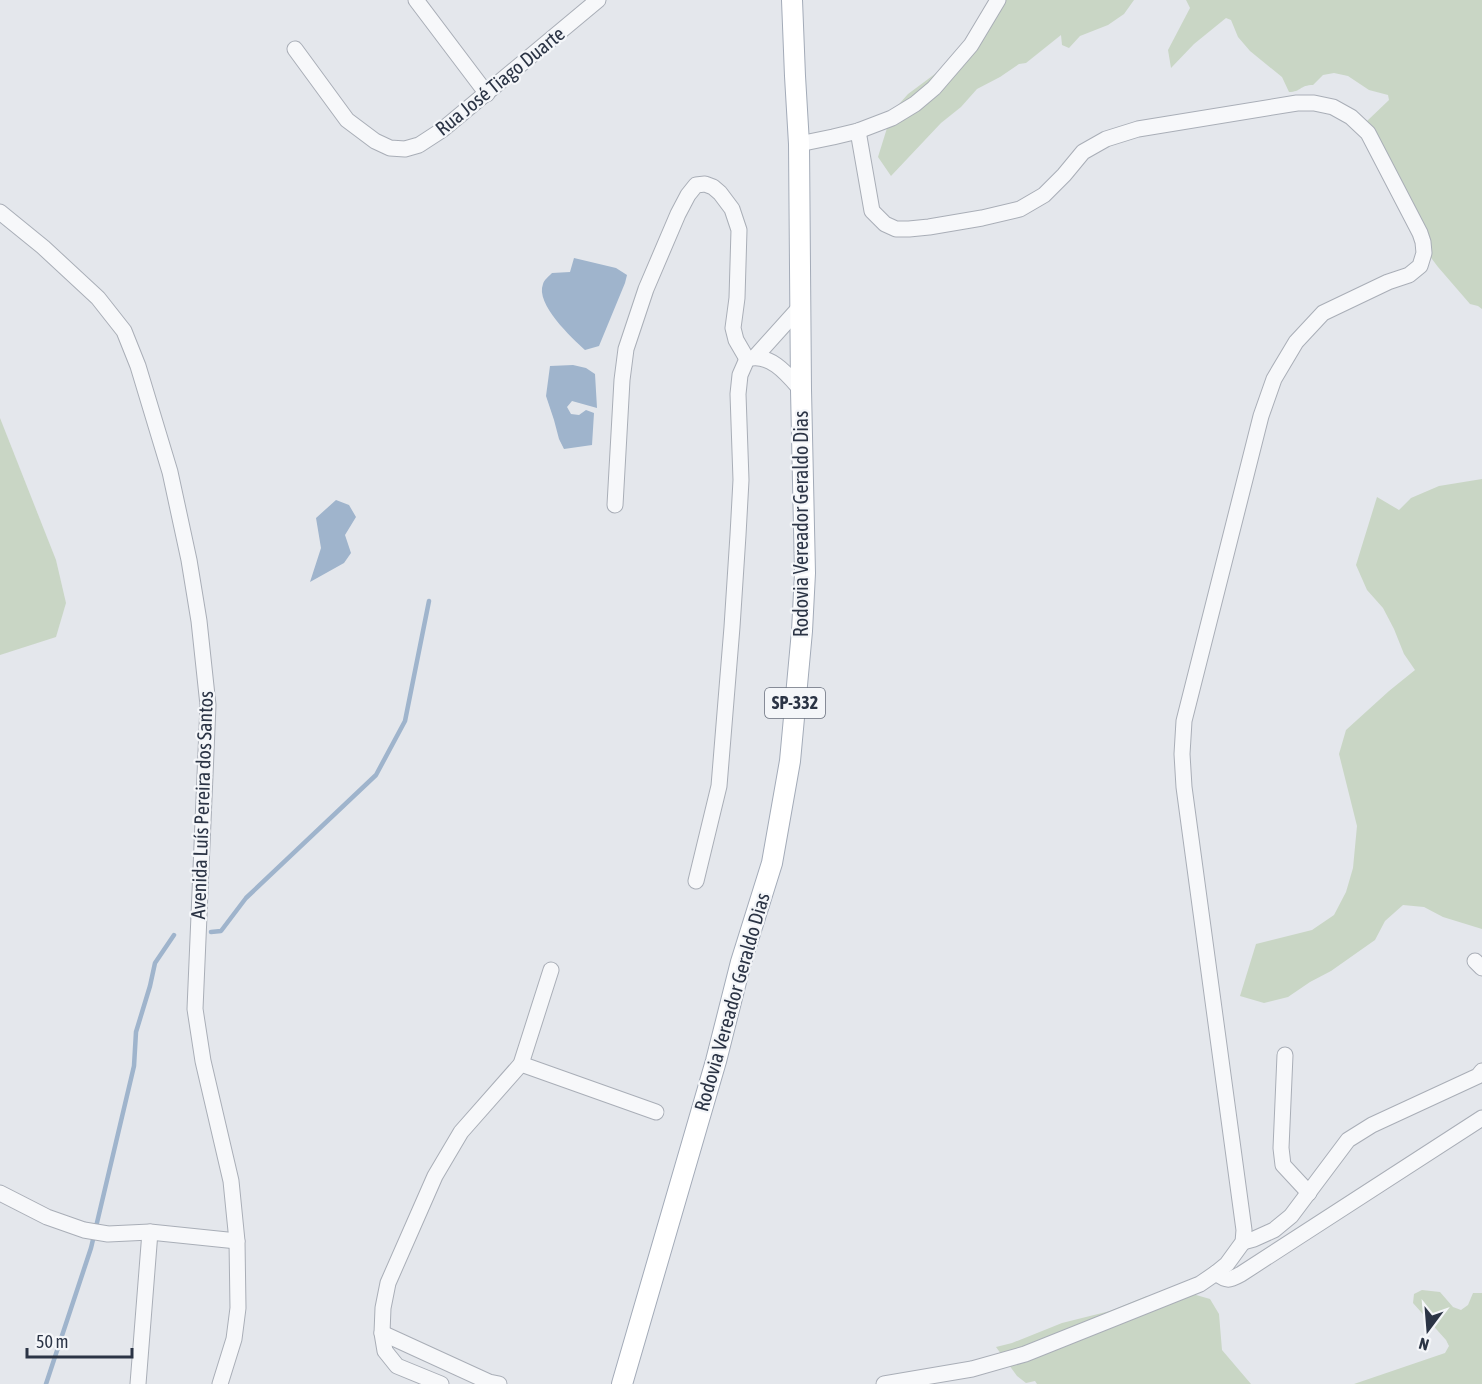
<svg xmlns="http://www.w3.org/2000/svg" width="1482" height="1384" viewBox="0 0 1482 1384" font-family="'Asap Condensed',sans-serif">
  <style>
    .green { fill: #c9d6c5 }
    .water { fill: #9fb4cc }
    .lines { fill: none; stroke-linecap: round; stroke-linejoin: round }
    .stream { stroke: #9fb4cc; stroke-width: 4.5 }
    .minor-casing { stroke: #a9aeb7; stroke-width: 17 }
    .major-casing { stroke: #a3abb8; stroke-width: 22 }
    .minor { stroke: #f7f8fa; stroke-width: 15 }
    .major { stroke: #fff; stroke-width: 20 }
    .labels { text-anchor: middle; stroke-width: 4.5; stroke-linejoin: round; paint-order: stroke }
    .shield { fill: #f4f6f9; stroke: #676e7b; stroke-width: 1.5 }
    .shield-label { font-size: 18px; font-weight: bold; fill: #2b3445 }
    .street-label { font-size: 20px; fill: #2b3445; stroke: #f4f6f9 }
  </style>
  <rect width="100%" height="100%" fill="#e4e7ec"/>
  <!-- green -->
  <g class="green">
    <polygon points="1000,0 1134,0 1124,14 1108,25 1080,36 1069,48 1062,45 1061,35 1026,63 1019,64 1000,77 977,89 961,107 941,123 891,176 878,157 892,112 908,94 947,65"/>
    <path d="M1186,0H1482V309L1478,306L1470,304L1438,267L1429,255L1366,122L1389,100L1388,95L1369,90L1348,76L1334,73L1323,75L1313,85C1300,85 1301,92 1289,92L1282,77L1250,51L1238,37L1231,20L1226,18L1194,44L1171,68L1168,50L1190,8Z"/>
    <polygon points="0,418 56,560 66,603 56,637 0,655"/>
    <polygon points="1482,479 1482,929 1443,917 1424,907 1403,905 1385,921 1375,940 1331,971 1310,982 1288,997 1264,1003 1240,996 1256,944 1312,930 1334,915 1346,892 1353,868 1357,826 1339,754 1346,730 1389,691 1415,670 1404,654 1394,629 1383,608 1367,590 1356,565 1377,497 1399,510 1411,498 1439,486"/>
    <polygon points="1422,1290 1440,1292 1453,1307 1461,1310 1468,1305 1473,1293 1482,1293 1482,1384 1354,1384 1445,1353 1449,1346 1446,1340 1413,1303 1414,1294"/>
    <polygon points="1196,1295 1210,1299 1219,1314 1222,1350 1251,1384 1037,1384 1035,1381 1026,1383 1017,1376 996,1347 1012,1343 1062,1323 1110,1311 1147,1296 1156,1298"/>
  </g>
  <!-- water -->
  <g class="water">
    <path d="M574,258L616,268L627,275L625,283L599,346L585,350C572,338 535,304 543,284C544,280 549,276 552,273L570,272Z"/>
    <polygon points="573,365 586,368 595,374 597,408 572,401 567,407 571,414 579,415 586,410 594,413 592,445 564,449 559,439 554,420 546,396 550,366"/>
    <polygon points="336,500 349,505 356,517 345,535 351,553 344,563 310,582 321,548 316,518"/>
  </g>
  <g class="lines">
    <!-- stream -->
    <g class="stream">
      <polyline points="211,932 221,931 246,898 376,775 405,721 429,601"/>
      <polyline points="46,1384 91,1248 134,1066 136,1032 150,986 155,963 174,935"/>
    </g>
    <!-- minor casing -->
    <g class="minor-casing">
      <g id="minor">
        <polyline points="416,0 487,94"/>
        <polyline points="295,49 347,120 375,141 390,148 405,149 419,145 442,130 598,0"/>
        <polyline points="858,131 872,211 885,224 896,229 909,229 929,227 982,218 1020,209 1044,195 1064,175 1083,152 1106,139 1138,129 1297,103 1314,103 1333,107 1351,117 1368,133 1420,233 1423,242 1424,253 1420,266 1409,275 1388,282 1323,313 1296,342 1274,379 1261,416 1184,721 1182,754 1184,787 1244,1230 1243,1242 1227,1264 1216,1273 1200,1284 1025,1354 972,1369 884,1384"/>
        <polyline points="799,144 833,137 858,131 892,118 915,104 934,88 971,45 998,0"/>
        <polyline points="0,212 43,247 98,298 124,331 138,366 170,472 189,560 199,621 208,705 195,1009 203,1061 231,1181 237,1241 238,1308 234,1339 220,1384"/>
        <polyline points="755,357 800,307"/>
        <path d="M615,505L622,380L626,349L646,289L678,214L688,195L696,185L705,184L713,187L720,193L732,209L739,230L737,298L733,328L736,340L747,359C770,352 788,375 801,390"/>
        <polyline points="696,881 719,786 732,627 738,535 741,480 738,394 740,375 747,359"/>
        <polyline points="1475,961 1482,968"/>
        <polyline points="1285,1055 1281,1148 1283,1165 1309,1193"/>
        <polyline points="521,1064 656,1112"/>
        <polyline points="0,1193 47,1217 84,1230 108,1234 150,1232 237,1241"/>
        <polyline points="1243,1242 1254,1239 1274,1230 1291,1216 1348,1140 1372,1125 1478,1076 1482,1071"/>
        <path d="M1216,1273C1227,1282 1230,1280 1241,1274L1482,1118"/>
        <polyline points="382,1333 489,1382 499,1384"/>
        <polyline points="138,1384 150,1232"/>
        <polyline points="441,1384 397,1366 385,1351 382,1333 383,1308 388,1283 435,1176 461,1132 521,1064 551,970"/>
      </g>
    </g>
    <!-- major casing -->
    <g class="major-casing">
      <polyline id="major" points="622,1384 716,1061 741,962 772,863 790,761 802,631 805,573 801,390 799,144 795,76 792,0"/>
    </g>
    <!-- minor -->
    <use href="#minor" class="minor"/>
    <!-- major -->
    <use href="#major" class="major"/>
  </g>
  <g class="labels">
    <!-- shield labels -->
    <rect class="shield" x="765" y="688" width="60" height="30" rx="4.5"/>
    <g class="shield-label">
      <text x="795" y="709">SP-332</text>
    </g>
    <!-- street labels -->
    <g class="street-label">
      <text transform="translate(500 81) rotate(-39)" y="7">Rua José Tiago Duarte</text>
      <text transform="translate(801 524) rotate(-90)" y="7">Rodovia Vereador Geraldo Dias</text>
      <text transform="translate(202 805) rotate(-88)" y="7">Avenida Luís Pereira dos Santos</text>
      <text transform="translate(732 1002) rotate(-74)" y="7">Rodovia Vereador Geraldo Dias</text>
    </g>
  </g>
  <!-- north arrow -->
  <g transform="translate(1428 1330) rotate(196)" stroke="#f4f6f9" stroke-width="4.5" paint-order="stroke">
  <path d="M0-4.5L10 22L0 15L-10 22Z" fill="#2b3445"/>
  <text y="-9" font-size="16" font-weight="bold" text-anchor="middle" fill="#2b3445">N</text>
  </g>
  <!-- scale -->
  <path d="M27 1348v9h105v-9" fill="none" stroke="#2b3445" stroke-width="3"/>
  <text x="36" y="1348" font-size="18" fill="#2b3445" stroke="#f4f6f9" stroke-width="4.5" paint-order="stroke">50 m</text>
</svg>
